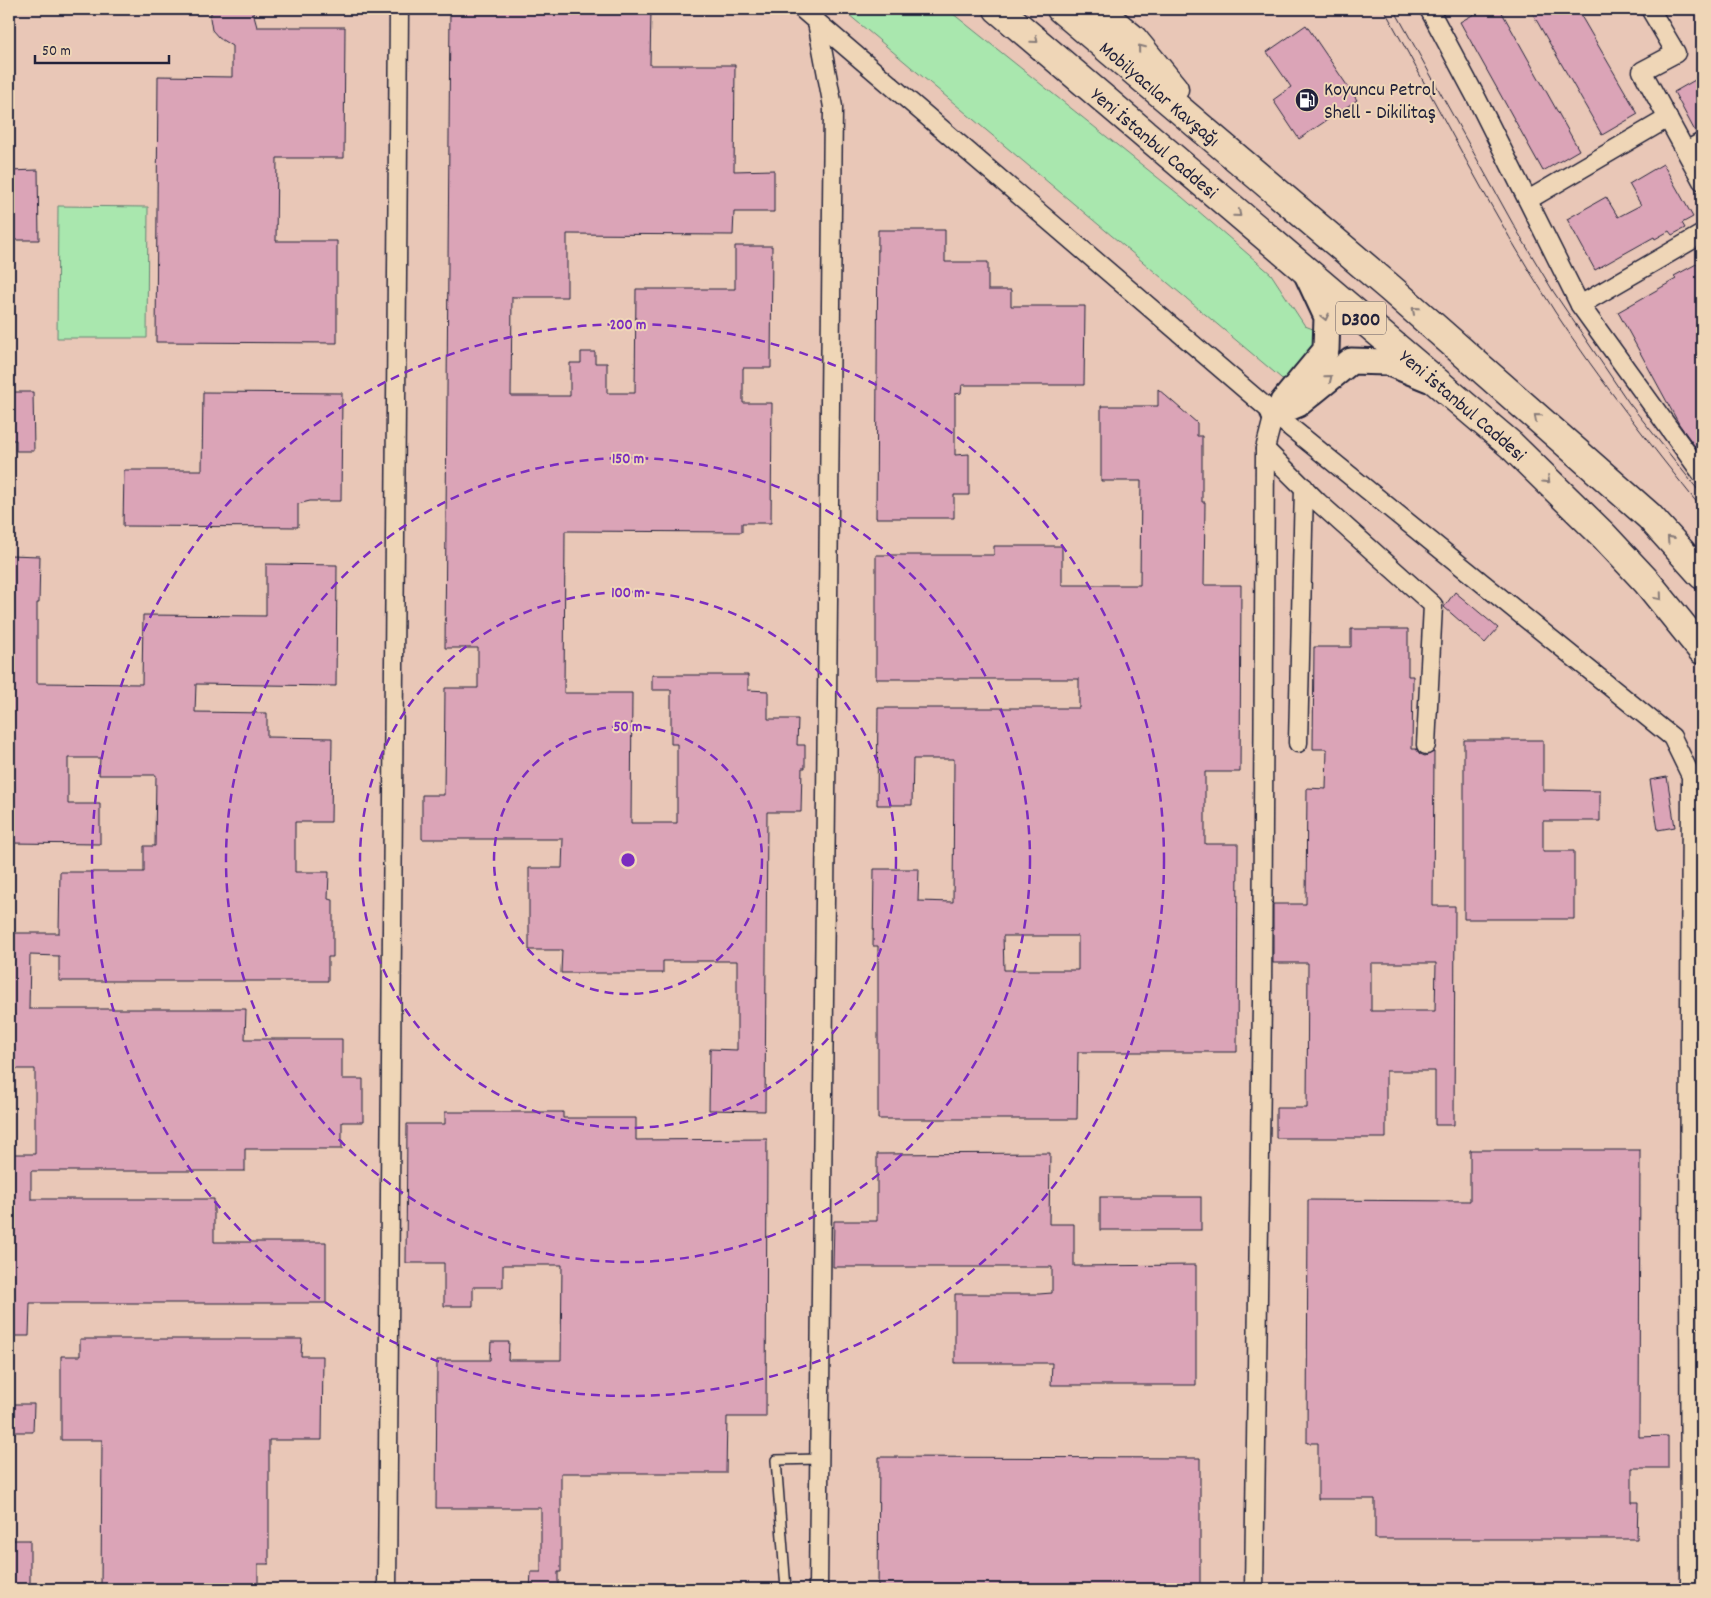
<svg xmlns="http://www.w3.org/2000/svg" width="1711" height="1598" viewBox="0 0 1711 1598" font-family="Dekko,sans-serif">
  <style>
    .green { fill: #a9e7ae; stroke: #668474 }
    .building { fill: #dba4b7; stroke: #22223b; fill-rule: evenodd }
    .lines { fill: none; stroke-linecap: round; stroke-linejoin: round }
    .lane-casing { stroke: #22223b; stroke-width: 12 }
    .street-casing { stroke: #22223b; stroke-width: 21 }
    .secondary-casing { stroke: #22223b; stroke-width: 29 }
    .highway-casing { stroke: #22223b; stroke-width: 31 }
    .lane { stroke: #efd6b7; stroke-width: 9 }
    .street { stroke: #efd6b7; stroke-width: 18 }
    .secondary { stroke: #efd6b7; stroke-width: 25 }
    .highway { stroke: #efd6b7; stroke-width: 28 }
    .tram { stroke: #22223b; stroke-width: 1 }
    .oneway { stroke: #887c79 }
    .ring { fill: none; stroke: #7b2cbf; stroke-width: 2.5; stroke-dasharray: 9 6 }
    .labels { text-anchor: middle; stroke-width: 4; stroke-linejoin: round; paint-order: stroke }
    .shield { fill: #efd6b7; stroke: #605860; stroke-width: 1 }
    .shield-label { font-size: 19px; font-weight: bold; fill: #22223b }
    .street-label { font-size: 20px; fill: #22223b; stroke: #efd6b7 }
    .poi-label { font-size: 20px; fill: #22223b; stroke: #efd6b7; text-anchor: start }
    .centre { fill: #7b2cbf; stroke: #efd6b7; stroke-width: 2.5 }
    .ring-label { font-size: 15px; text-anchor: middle; font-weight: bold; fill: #7b2cbf; stroke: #efd6b7; stroke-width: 4; stroke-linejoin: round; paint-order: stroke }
  </style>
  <rect width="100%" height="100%" fill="#e9c7b7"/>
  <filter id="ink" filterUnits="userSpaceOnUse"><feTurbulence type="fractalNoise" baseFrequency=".02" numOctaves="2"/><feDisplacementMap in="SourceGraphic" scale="10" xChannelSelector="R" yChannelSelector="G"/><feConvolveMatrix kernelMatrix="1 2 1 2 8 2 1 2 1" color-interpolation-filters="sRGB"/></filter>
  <g filter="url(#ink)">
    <!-- green -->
    <g class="green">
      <polygon points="842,9 947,9 1182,197 1271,274 1305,326 1326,334 1287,383"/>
      <polygon points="58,206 148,207 147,338 57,338"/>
    </g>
    <!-- building -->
    <g class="building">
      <polygon points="212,9 252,9 257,27 345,27 344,158 277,158 276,241 337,241 337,343 156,342 158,76 232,77 232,46 219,38 212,30 210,18"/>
      <polygon points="450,9 651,9 650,65 735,65 734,171 774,170 774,212 734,212 733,235 567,234 567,297 512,297 511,396 570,396 570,363 581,363 581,352 595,352 595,363 607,363 607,393 635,393 636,289 735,289 735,246 772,246 771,368 743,368 743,403 772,403 771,523 742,523 742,532 565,531 564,693 632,693 631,823 677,823 677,744 671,744 671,690 652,690 652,675 748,675 748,690 768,691 768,719 798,719 797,745 805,745 805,768 802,768 801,812 767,812 765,1111 709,1110 710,1049 737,1050 737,961 663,961 663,973 561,973 562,950 529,950 529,868 562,868 563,839 422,839 422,795 444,795 445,688 478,688 478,648 445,648"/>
      <polygon points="1483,9 1500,9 1579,150 1543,171 1460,22"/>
      <polygon points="1530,9 1577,9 1638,114 1602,135"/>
      <polygon points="1306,25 1357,100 1299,139 1273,100 1291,87 1267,52"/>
      <polygon points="1702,76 1702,131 1696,133 1674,92"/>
      <polygon points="1663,164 1693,217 1682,223 1685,228 1672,235 1669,231 1655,239 1654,237 1595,270 1567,219 1606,197 1618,217 1641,205 1629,184"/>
      <polygon points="38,170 39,240 9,240 9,171"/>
      <polygon points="878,230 945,230 945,262 988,262 988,290 1011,290 1011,306 1085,306 1084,385 962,385 961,393 955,394 955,455 969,454 969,495 954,495 954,518 876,518"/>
      <polygon points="1702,261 1702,456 1679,424 1618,312 1676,279 1674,276"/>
      <path d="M1158,389L1197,423V436H1202V502H1205L1204,585H1241L1240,772H1205V844H1238L1237,1052H1078L1077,1119H878V946H873L874,869H919L918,901L953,902L954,759H913L912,805H877L878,708H1079V679H876V555H994V546H1062V585H1140L1141,481H1101V406H1158ZM1003,936H1078V970H1004Z"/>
      <polygon points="9,392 33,392 34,451 16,451 16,440 9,440"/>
      <polygon points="203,392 342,393 341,501 310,501 298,504 298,527 123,526 124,470 202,470"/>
      <polygon points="9,555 40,556 39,603 37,603 37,683 142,684 143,615 266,616 266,564 337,565 336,686 196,684 195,712 267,713 267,737 332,738 331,822 295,822 295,872 329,872 328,899 333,900 333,957 328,957 328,981 59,981 59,956 30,955 29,1009 246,1009 245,1039 342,1039 342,1079 363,1079 363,1122 342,1122 342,1149 245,1149 245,1171 31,1171 31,1199 214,1199 214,1242 326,1242 326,1303 30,1303 29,1336 9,1336 9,1154 35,1154 35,1069 9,1069 9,933 59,933 60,872 144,872 144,846 155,846 156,775 99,775 100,758 68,758 68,804 100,804 100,844 9,843"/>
      <polygon points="1455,592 1498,628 1485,643 1444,607"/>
      <path d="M1351,629H1408V676H1413L1412,749H1416L1420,754L1425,756L1434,752L1433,906H1455L1454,1125H1435V1071H1386V1138H1276V1108H1307L1308,963H1273V904H1306L1307,788L1326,789L1327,749H1313L1314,647H1351ZM1371,963H1436L1435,1011H1371Z"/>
      <polygon points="1464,740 1543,740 1543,790 1600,791 1600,821 1543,821 1543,851 1574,851 1574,919 1464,919"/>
      <polygon points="1667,777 1675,827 1658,830 1650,780"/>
      <polygon points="445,1112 563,1112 563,1118 636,1118 636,1140 767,1139 766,1417 727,1417 726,1473 561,1473 561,1572 558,1572 558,1589 530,1589 531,1572 541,1572 541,1508 436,1508 437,1360 490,1360 491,1342 509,1342 508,1360 561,1360 562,1265 503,1265 503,1287 473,1287 473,1306 444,1306 444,1263 406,1263 407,1124 445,1124"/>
      <polygon points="1470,1150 1640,1150 1639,1437 1668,1436 1668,1468 1632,1468 1632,1502 1638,1502 1637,1539 1375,1539 1375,1499 1318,1499 1318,1443 1307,1443 1308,1200 1470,1201"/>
      <polygon points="1050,1153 1049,1224 1074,1224 1074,1266 1196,1265 1196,1385 1051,1385 1052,1363 955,1363 955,1294 1039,1294 1052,1293 1052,1267 833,1267 834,1221 877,1221 877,1154"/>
      <rect x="1100" y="1197" width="101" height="33"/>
      <polygon points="80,1339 302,1339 301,1356 323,1356 322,1440 269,1440 269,1564 258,1564 258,1589 101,1589 102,1440 61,1440 61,1356 80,1356"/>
      <polygon points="9,1404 34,1404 33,1432 9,1432"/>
      <polygon points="879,1457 1200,1458 1200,1589 878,1589"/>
      <rect x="9" y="1540" width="21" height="49"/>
    </g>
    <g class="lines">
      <!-- lane casing -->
      <g class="lane-casing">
        <polyline id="lane" points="786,1589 776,1460 819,1459"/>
      </g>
      <!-- street casing -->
      <g class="street-casing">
        <g id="street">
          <polyline points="802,9 1274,414 1672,737 1691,776 1689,1265 1690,1589"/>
          <polyline points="1429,9 1477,99 1580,305 1702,474"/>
          <polyline points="1650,9 1676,53 1642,71 1702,181"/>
          <polyline points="817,22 833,107 818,1589"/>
          <polyline points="1686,151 1702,142"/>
          <polyline points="1528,200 1668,118"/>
          <polyline points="1580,305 1702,234"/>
          <polyline points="1265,449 1318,502 1433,605 1426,745"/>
          <polyline points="1298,743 1304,487"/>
          <polyline points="387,1589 399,9"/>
          <polyline points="1254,1589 1262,1002 1265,449 1274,414"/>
        </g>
      </g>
      <!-- secondary casing -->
      <g class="secondary-casing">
        <g id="secondary">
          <polyline points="1283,402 1326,350 1327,317 1306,272"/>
          <polyline points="1274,414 1298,404 1351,361 1387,362 1429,379"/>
        </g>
      </g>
      <!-- highway casing -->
      <g class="highway-casing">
        <g id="highway">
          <path id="s1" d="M998,9L1511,445L1604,536L1647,582L1702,650"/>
          <path id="s2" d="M1061,9L1390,288L1649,516L1702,575"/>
          <polyline points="1097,9 1133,39 1174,89"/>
        </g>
      </g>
      <!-- lane -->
      <use href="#lane" class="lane"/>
      <!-- street -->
      <use href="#street" class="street"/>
      <!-- secondary -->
      <use href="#secondary" class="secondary"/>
      <!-- highway -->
      <use href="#highway" class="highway"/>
      <!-- tram -->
      <g class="tram">
        <path d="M1384,9C1440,110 1492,214 1555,312C1600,381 1651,445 1702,509"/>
        <polyline points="1394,9 1513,224 1553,291 1629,403 1702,495"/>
      </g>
    </g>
    <!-- one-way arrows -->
    <defs><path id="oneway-chevron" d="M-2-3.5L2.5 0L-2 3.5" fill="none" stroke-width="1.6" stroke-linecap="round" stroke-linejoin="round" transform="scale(1.25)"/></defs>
    <g class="oneway">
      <use href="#oneway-chevron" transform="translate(1035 40) rotate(40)"/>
      <use href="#oneway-chevron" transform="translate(1141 48) rotate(-129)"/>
      <use href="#oneway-chevron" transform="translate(1238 214) rotate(40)"/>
      <use href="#oneway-chevron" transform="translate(1415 310) rotate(-139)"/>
      <use href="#oneway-chevron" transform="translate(1325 317) rotate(78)"/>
      <use href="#oneway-chevron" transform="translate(1329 378) rotate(-39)"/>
      <use href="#oneway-chevron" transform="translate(1537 417) rotate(-139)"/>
      <use href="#oneway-chevron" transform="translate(1547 480) rotate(43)"/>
      <use href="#oneway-chevron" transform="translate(1670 539) rotate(-132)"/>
      <use href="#oneway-chevron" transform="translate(1659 597) rotate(50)"/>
    </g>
  </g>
  <!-- distance rings -->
  <g class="ring">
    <circle cx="628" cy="860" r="134"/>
    <circle cx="628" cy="860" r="268"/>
    <circle cx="628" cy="860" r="402"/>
    <circle cx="628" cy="860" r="536"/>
  </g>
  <!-- icons -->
  <defs>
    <g id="fuel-disc" transform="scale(1.25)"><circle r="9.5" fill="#22223b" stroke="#efd6b7"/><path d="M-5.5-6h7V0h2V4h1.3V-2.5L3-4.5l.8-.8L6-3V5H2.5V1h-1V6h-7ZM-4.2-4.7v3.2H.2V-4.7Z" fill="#fff"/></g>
  </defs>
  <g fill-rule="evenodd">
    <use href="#fuel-disc" x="1307" y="100"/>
  </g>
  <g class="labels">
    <!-- shield labels -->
    <rect class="shield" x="1336" y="301.5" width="50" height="33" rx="4"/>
    <g class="shield-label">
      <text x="1361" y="325">D300</text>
    </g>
    <!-- street labels -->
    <g class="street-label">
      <text dy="7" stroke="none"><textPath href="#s2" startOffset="130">Mobilyacılar Kavşağı</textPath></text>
      <text dy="7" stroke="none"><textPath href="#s1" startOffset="206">Yeni İstanbul Caddesi</textPath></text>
      <text dy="7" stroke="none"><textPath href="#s1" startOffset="611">Yeni İstanbul Caddesi</textPath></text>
    </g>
    <!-- poi labels -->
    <g class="poi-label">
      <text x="1324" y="95">Koyuncu Petrol<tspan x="1324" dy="23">Shell - Dikilitaş</tspan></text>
    </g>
  </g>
  <circle cx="628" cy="860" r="8" class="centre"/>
  <g class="ring-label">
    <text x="628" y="329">200 m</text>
    <text x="628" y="463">150 m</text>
    <text x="628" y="597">100 m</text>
    <text x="628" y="731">50 m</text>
  </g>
  <!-- margin -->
  <rect width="1711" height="1598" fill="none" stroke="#efd6b7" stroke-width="30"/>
  <rect x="15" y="15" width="1681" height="1568" fill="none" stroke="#22223b" stroke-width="2" filter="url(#ink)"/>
  <!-- scale -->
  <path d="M35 55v8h134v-8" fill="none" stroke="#22223b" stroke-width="2.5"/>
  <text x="42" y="55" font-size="15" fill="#22223b" stroke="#efd6b7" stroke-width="4" paint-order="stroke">50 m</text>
</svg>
